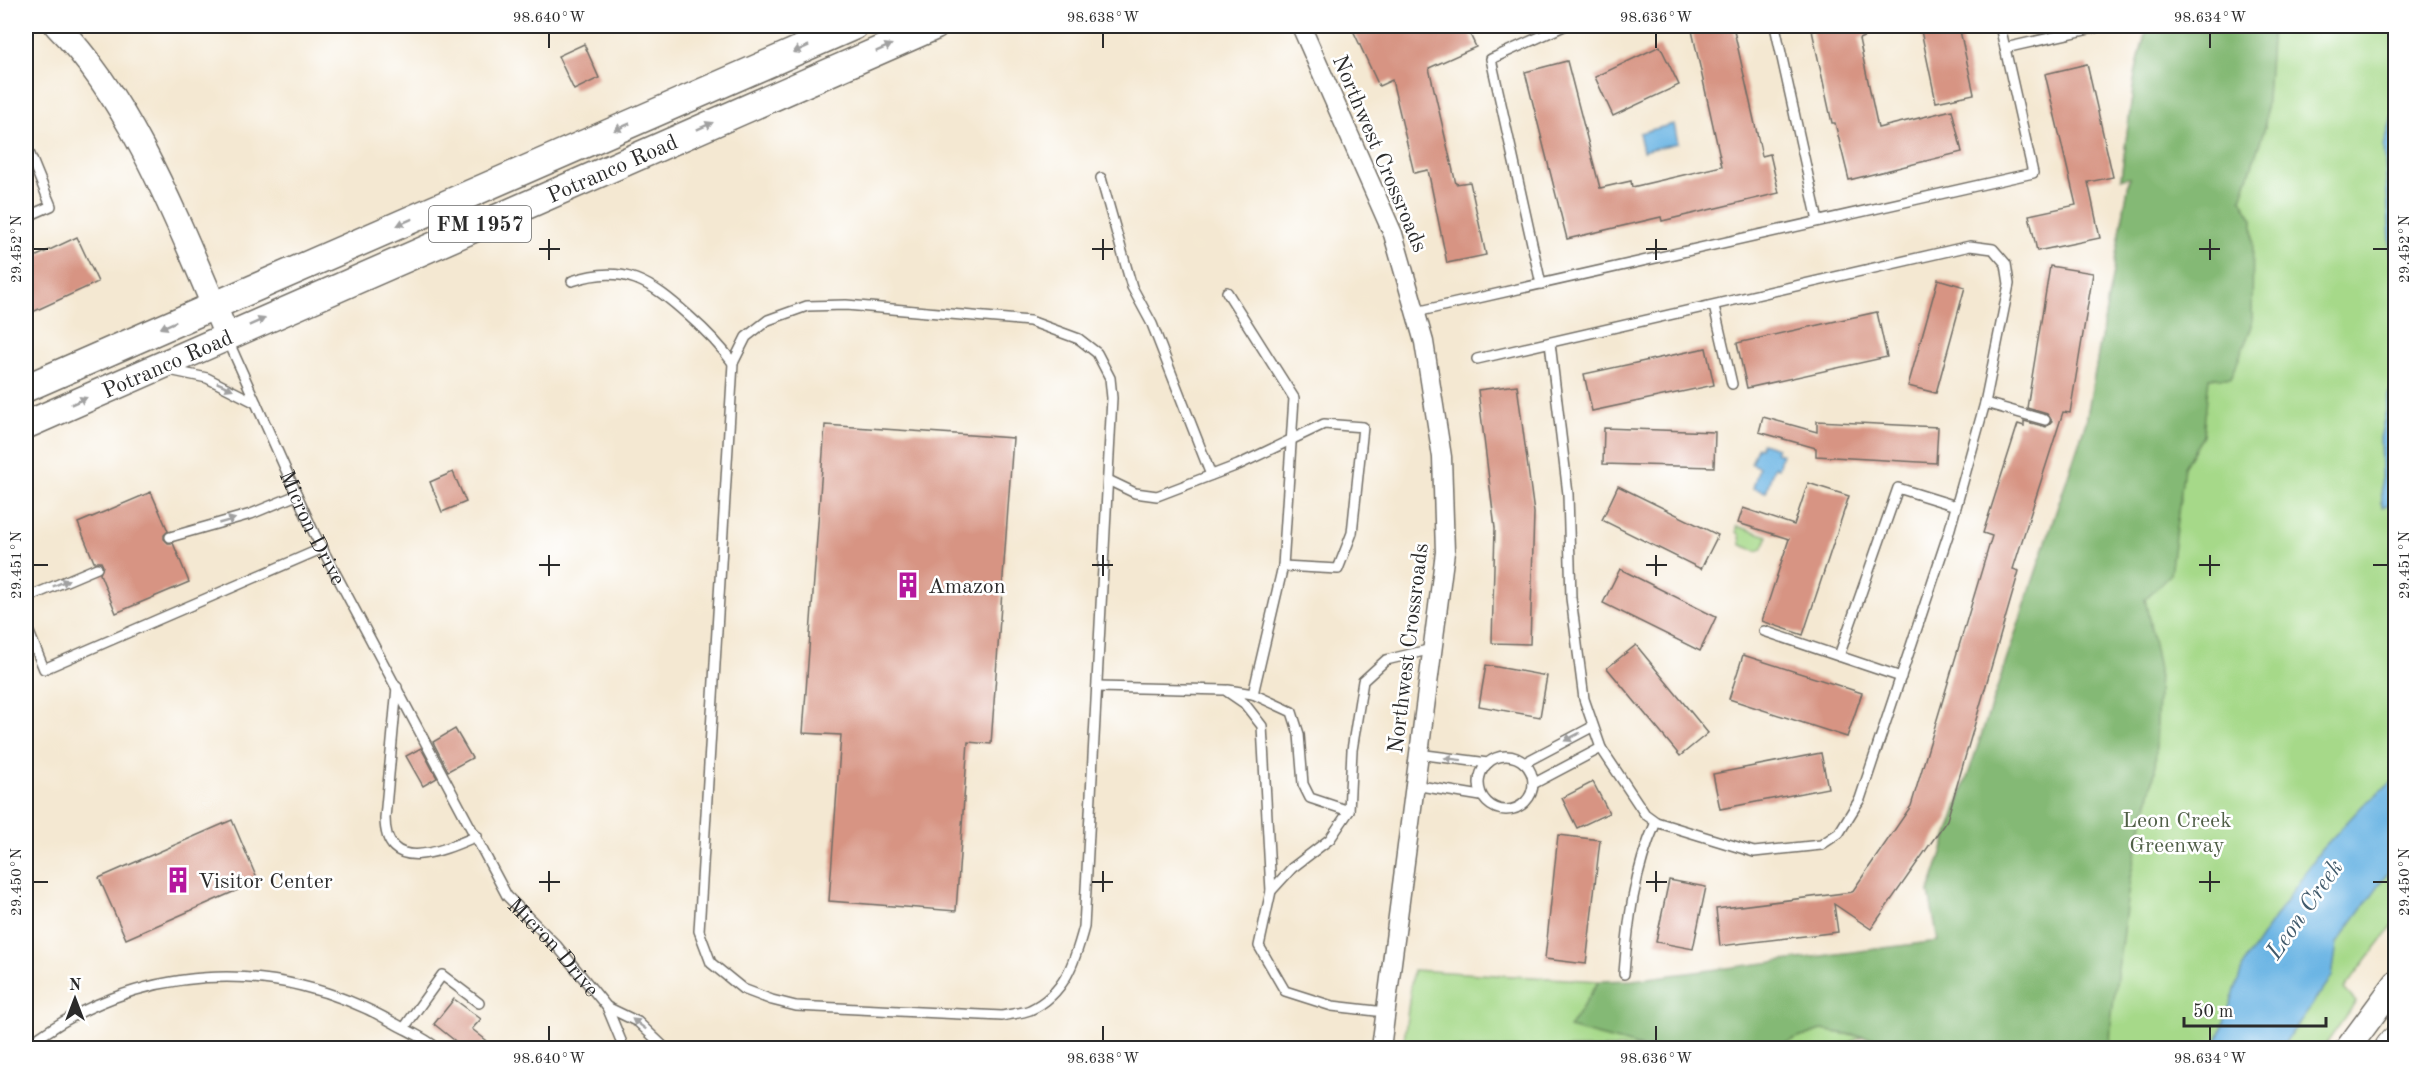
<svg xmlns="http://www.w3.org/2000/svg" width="2421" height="1074" viewBox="0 0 2421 1074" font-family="'Old Standard TT',serif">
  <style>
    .green { fill: #a6d989; stroke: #68825a; stroke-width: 1.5 }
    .forest { fill: #84b975; stroke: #587250; stroke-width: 1.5 }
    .water { fill: #6cb5e4; stroke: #4c7088; stroke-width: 1.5 }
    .building { fill: #d79483 }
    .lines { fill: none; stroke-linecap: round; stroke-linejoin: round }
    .lane-casing { stroke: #716d65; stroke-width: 12 }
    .street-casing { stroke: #716d65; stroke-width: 21 }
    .secondary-casing { stroke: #716d65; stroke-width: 27 }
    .primary-casing { stroke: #716d65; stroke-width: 30 }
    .highway-casing { stroke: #716d65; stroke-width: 34 }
    .lane { stroke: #fff; stroke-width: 9 }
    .street { stroke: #fff; stroke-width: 18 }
    .secondary { stroke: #fff; stroke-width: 24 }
    .primary { stroke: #fff; stroke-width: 27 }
    .highway { stroke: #fff; stroke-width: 32 }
    .oneway { fill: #a0a0a0 }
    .ticks { fill: none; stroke: #2b2b2b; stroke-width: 2 }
    .labels { text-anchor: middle; stroke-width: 5; stroke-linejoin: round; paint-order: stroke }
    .shield { fill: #fff; stroke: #6b6b6b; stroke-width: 1.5 }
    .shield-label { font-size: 21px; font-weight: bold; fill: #2b2b2b }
    .street-label { font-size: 22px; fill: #2b2b2b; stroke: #fff }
    .poi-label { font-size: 22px; fill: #2b2b2b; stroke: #fff; text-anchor: start }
    .park-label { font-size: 22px; fill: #505f47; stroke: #fff }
    .water-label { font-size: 24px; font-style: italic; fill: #425b6c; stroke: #fff }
    .neatline { fill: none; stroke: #2b2b2b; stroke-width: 2 }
    .ticks-label { font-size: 15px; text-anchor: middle; fill: #2b2b2b }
  </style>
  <rect width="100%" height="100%" fill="#fff"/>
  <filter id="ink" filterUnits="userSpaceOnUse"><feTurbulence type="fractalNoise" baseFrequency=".0167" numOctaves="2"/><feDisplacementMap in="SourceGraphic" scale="12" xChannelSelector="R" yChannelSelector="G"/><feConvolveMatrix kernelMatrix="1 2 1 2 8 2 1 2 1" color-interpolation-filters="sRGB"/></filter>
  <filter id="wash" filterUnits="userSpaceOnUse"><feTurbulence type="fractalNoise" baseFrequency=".008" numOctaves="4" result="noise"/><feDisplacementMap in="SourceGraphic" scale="24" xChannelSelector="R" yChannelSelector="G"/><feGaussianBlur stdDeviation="1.35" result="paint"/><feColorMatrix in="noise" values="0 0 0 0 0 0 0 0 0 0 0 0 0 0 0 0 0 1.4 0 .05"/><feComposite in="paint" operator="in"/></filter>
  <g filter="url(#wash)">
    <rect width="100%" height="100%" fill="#f4e8d2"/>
    <!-- green -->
    <g class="green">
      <polygon points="2147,26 2395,26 2396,921 2344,989 2356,1002 2323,1048 1973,1048 1929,892 2086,422 2130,177 2121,178 2135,75"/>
      <polygon points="1737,526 1768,536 1762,549 1757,551 1741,545 1740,535 1737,532"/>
      <polygon points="1413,970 1599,981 1570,1028 1645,1048 1403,1048"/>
      <polygon points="1822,1030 1862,1037 1839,1048 1769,1048"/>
    </g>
    <!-- forest -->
    <polygon class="forest" points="2147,26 2272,26 2265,127 2241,199 2253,219 2252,326 2231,378 2209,378 2203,436 2184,467 2170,575 2145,599 2159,669 2155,772 2130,878 2111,1022 2110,1048 1917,1048 1883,1040 1822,1030 1769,1048 1645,1048 1569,1028 1599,981 1633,980 1938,941 1929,892 2086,422 2130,177 2121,178 2135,75"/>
    <!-- water -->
    <g class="water">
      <polygon points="2395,114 2395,319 2384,146 2392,117"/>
      <polygon points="1674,124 1678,143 1643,151 1639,133"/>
      <polygon points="2395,369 2395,502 2382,507 2380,438"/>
      <polygon points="1762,443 1777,448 1776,452 1782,454 1778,468 1774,467 1766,492 1753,488 1759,467 1751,464 1757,447 1760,448"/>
      <polygon points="2395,780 2395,863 2337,943 2332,977 2281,1048 2215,1048 2245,961 2320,851 2363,805"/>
    </g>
    <g id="blocks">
      <!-- building -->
      <g class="building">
        <polygon points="1351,26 1466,26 1476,47 1429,68 1456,184 1470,182 1486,255 1447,263 1428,170 1414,173 1392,80 1379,86"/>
        <polygon points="1691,26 1733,26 1762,156 1770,154 1779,193 1662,221 1661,217 1567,239 1525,72 1567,61 1600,188 1631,181 1632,187 1722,166"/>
        <polygon points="1811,26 1888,26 1859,39 1878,128 1952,110 1962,152 1849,180 1835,123 1832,123"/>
        <polygon points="1920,26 1959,26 1974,94 1936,102"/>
        <polygon points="584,44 599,78 574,90 558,56"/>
        <polygon points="1660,46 1679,85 1613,116 1595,77"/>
        <polygon points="2087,64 2113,177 2088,182 2100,238 2037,251 2029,215 2076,205 2045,74"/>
        <polygon points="77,237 98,282 26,315 26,261"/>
        <polygon points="2050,266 2093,273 2070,413 2063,412 2013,569 2019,571 1947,820 1871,929 1834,904 1838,932 1720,946 1716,909 1852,892 1911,806 1992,536 1983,533 2018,424 2024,426 2024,421 2046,427 2052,421 2047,414 2027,408"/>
        <polygon points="1938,279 1965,287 1936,393 1908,386"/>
        <polygon points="1877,312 1887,357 1747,388 1737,343"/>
        <polygon points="1706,348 1714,385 1592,411 1584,374"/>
        <polygon points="1517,385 1534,513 1530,644 1492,643 1495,528 1478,390"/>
        <polygon points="1763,417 1817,432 1817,421 1938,427 1936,463 1816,456 1816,448 1759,432"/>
        <polygon points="825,425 1013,438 991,744 968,742 956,911 829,901 841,735 803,733"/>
        <polygon points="1604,428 1715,432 1714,467 1603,464"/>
        <polygon points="453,472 466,502 442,512 430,482"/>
        <polygon points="1808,483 1849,496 1803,635 1762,621 1789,539 1738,523 1743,508 1794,525"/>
        <polygon points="1618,486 1718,535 1701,569 1602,520"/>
        <polygon points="151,492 168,531 164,535 164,539 168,543 173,543 189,582 116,613 100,574 103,566 101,562 94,562 78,523"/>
        <polygon points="1620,569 1716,617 1700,651 1603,603"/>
        <polygon points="1636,645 1708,733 1680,756 1607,668"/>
        <polygon points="1743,655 1862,693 1847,737 1729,699"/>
        <polygon points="1486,665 1547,676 1540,717 1479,706"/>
        <polygon points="455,729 472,758 448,771 433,742"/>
        <polygon points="421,748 437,778 423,786 406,756"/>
        <polygon points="1821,753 1828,788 1720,809 1713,774"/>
        <polygon points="1593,782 1609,813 1577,828 1562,798"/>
        <polygon points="232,820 258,881 126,939 99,878"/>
        <polygon points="1558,835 1600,840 1586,964 1545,959"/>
        <polygon points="1669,880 1706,887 1693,949 1656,942"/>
        <polygon points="454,999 481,1019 472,1029 486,1040 479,1048 464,1048 434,1024"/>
      </g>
    </g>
  </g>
  <g filter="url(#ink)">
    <use href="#blocks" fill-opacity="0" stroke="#716d65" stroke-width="1.5"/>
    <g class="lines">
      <!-- lane casing -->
      <g class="lane-casing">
        <g id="lane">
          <polyline points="1775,26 1818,221"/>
          <polyline points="2005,48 2103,26"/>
          <polyline points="26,145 51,206 26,217"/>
          <polyline points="1101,178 1132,287 1152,324 1211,475"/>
          <path d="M572,281C624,263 651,282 689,316C705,330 720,345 733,363"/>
          <polyline points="1541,284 1491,59 1564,26"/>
          <polyline points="1227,292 1294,398 1283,566 1253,694"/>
          <path d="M846,305L1030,321L1079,339L1097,353L1110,378L1112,398L1084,927C1075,961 1065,994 1030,1010C1022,1013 1011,1014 1002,1016L796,1006L772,1000L743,989L711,963L699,931L733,363L746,337L768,320L807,306Z"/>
          <polyline points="1714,306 1732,384"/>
          <polyline points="1416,312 2033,173 2000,26"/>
          <path id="s1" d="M227,338L314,533L507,896L557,946L607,1007L624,1048"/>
          <polyline points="1477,359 1970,246 1993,249 2006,264 2009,284 1985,403 1949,532 1860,799 1839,833 1821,845 1754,852 1656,822 1645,814 1601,748 1584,699 1571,598 1568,494 1550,343"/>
          <polyline points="169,370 207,378 256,403"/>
          <polyline points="1985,403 2045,420"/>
          <polyline points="1108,480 1135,493 1157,496 1238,465 1324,424 1363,427 1352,533 1338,569 1283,566"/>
          <polyline points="170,537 251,514 297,495"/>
          <polyline points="26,598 97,568"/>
          <polyline points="26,625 44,669 323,548"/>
          <polyline points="1764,631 1901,677"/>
          <polyline points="1839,656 1898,488 1956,506"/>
          <path d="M397,687L385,818C385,877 444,850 477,836"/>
          <polyline points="1097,687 1225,690 1244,703 1262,726 1271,891"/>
          <polyline points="1228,690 1253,694 1292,712 1299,734 1303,784 1310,798 1349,811"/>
          <polyline points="1418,754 1488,763"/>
          <circle cx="1506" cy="783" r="27"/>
          <polyline points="1524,763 1592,727"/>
          <polyline points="1533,784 1601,748"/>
          <polyline points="1414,785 1481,796"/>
          <path d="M1624,974C1628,921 1634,871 1656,822"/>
          <polyline points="607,1007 638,1022 665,1048"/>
          <polyline points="1385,1012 1332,1006 1285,991 1259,946 1271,891 1292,868 1330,839 1349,811 1352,750 1363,681 1386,660 1432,649"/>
          <polyline points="404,1028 442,975 479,1003"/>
          <path d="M26,1047C134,963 275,954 394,1023C408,1031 425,1038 437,1048"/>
        </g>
      </g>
      <!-- street casing -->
      <g class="street-casing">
        <polyline id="street" points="1301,26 1393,234 1424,342 1442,457 1445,552 1381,1048"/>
      </g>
      <!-- secondary casing -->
      <g class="secondary-casing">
        <g id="secondary">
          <path d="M57,26C135,104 183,235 227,336"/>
          <polyline points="2348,1048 2396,983"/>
        </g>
      </g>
      <!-- primary casing -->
      <g class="primary-casing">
        <g id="primary">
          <polyline points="26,388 854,26"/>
          <path id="s2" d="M26,425L935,26"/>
        </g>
      </g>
      <!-- highway casing -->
      <g class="highway-casing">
        <polyline id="highway" points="2391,1048 2396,1042"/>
      </g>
      <!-- lane -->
      <use href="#lane" class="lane"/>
      <!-- street -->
      <use href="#street" class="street"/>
      <!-- secondary -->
      <use href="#secondary" class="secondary"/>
      <!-- primary -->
      <use href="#primary" class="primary"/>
      <!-- highway -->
      <use href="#highway" class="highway"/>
    </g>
    <!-- one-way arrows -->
    <defs><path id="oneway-solid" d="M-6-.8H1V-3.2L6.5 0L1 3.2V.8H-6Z" transform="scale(1.5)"/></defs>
    <g class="oneway">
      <use href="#oneway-solid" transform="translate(884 48) rotate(-24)"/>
      <use href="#oneway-solid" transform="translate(801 49) rotate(156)"/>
      <use href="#oneway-solid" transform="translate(705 126) rotate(-24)"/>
      <use href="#oneway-solid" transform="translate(622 127) rotate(156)"/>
      <use href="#oneway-solid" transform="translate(405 222) rotate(156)"/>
      <use href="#oneway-solid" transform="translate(257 322) rotate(-24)"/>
      <use href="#oneway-solid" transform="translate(168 325) rotate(156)"/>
      <use href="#oneway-solid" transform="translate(225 386) rotate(24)"/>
      <use href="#oneway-solid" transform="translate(79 401) rotate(-24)"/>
      <use href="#oneway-solid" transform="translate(227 521) rotate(-16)"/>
      <use href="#oneway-solid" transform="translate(61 583) rotate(-23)"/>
      <use href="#oneway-solid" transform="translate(1572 737) rotate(153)"/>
      <use href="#oneway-solid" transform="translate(1453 759) rotate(-173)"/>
      <use href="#oneway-solid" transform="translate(639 1024) rotate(-143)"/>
    </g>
  </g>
  <!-- ticks -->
  <path class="ticks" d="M549,33V48M1103,33V48M1656,33V48M2210,33V48M549,239V260M1103,239V260M1656,239V260M2210,239V260M33,249H48M539,249H560M1092,249H1113M1646,249H1667M2199,249H2220M2373,249H2388M549,555V576M1103,555V576M1656,555V576M2210,555V576M33,565H48M539,565H560M1092,565H1113M1646,565H1667M2199,565H2220M2373,565H2388M549,871V892M1103,871V892M1656,871V892M2210,871V892M33,882H48M539,882H560M1092,882H1113M1646,882H1667M2199,882H2220M2373,882H2388M549,1026V1041M1103,1026V1041M1656,1026V1041M2210,1026V1041"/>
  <!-- icons -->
  <defs>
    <g id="building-bare" transform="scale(2.07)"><path d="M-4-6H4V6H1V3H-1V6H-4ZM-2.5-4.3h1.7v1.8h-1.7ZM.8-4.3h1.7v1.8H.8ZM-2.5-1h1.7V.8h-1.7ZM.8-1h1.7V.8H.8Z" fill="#b5179e" stroke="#fff" stroke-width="2.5" paint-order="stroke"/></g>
  </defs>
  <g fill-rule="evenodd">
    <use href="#building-bare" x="908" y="585"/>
    <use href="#building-bare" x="178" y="880"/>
  </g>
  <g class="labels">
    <!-- shield labels -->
    <rect class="shield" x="429" y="206" width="102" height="36" rx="4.5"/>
    <g class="shield-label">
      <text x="480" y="231">FM 1957</text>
    </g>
    <!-- street labels -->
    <g class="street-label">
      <text transform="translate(1381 153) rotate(67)" y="8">Northwest Crossroads</text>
      <text dy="8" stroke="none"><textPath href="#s2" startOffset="640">Potranco Road</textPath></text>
      <text dy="8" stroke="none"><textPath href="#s2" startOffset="154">Potranco Road</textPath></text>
      <text dy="8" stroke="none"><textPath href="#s1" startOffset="208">Micron Drive</textPath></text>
      <text transform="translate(1407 648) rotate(-83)" y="8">Northwest Crossroads</text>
      <text dy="8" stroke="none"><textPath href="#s1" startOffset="694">Micron Drive</textPath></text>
    </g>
    <!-- poi labels -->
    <g class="poi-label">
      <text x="928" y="593">Amazon</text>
      <text x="198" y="888">Visitor Center</text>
    </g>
    <!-- park labels -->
    <g class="park-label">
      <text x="2177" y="827">Leon Creek<tspan x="2177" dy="25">Greenway</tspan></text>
    </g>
    <!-- water labels -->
    <g class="water-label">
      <text transform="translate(2304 909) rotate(-55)" y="8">Leon Creek</text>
    </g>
  </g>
  <!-- margin -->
  <rect width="2421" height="1074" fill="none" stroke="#fff" stroke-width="66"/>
  <!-- north arrow -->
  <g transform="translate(75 999)" stroke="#ffffff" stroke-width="4.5" paint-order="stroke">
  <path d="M0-4.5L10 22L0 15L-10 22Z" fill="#2b2b2b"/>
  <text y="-9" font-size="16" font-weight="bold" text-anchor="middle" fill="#2b2b2b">N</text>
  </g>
  <!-- scale -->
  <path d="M2184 1017v9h142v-9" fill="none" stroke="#2b2b2b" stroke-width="3"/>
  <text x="2193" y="1017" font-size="18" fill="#2b2b2b" stroke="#ffffff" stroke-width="4.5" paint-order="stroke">50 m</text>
  <rect x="33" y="33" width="2355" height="1008" class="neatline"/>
  <g class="ticks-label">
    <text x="549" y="22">98.640°W</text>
    <text x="1103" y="22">98.638°W</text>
    <text x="1656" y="22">98.636°W</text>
    <text x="2210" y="22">98.634°W</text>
    <text transform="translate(16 249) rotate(-90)" y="5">29.452°N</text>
    <text transform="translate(2404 249) rotate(-90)" y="5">29.452°N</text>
    <text transform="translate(16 565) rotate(-90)" y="5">29.451°N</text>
    <text transform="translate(2404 565) rotate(-90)" y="5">29.451°N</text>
    <text transform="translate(16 882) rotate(-90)" y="5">29.450°N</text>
    <text transform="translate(2404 882) rotate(-90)" y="5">29.450°N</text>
    <text x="549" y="1063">98.640°W</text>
    <text x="1103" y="1063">98.638°W</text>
    <text x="1656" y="1063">98.636°W</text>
    <text x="2210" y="1063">98.634°W</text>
  </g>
</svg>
